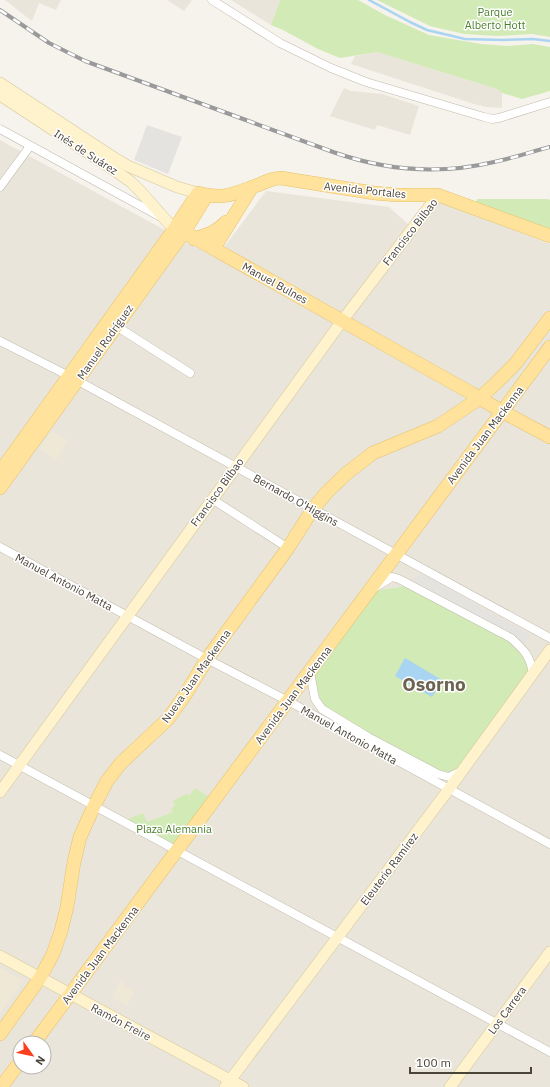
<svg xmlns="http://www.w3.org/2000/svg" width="550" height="1087" viewBox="0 0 550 1087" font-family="'IBM Plex Sans',sans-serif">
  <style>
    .residential { fill: #eae5da; fill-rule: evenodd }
    .education { fill: #efe8d6 }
    .green { fill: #d2eab5 }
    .parking { fill: #e5e3e0 }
    .water { fill: #a9d4f2 }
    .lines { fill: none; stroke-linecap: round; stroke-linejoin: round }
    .stream { stroke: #a9d4f2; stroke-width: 2.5 }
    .street-casing { stroke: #c2bbae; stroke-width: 9 }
    .secondary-casing { stroke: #d6c79b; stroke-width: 12 }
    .primary-casing { stroke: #e6c16a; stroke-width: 14 }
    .street { stroke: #fff; stroke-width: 8 }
    .secondary { stroke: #fff3cd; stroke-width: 11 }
    .primary { stroke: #ffe39c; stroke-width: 13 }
    .rail-casing { stroke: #9a9a9a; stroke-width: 4 }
    .rail { stroke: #fff; stroke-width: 2.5; stroke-dasharray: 8; stroke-linecap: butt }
    .labels { text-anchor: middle; stroke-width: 3; stroke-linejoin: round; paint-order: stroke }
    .park-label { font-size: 11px; fill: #4a7f2a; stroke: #fff }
    .street-label { font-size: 11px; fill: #4b4439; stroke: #fff }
    .town-label { font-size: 19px; font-weight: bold; fill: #6e6250; stroke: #fff }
  </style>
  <rect width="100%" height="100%" fill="#f6f3ec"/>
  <!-- residential -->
  <g class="residential">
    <polygon points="5,0 61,0 56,10 39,3 32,21"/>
    <polygon points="167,0 192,0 184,11"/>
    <polygon points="231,0 280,0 271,25"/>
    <polygon points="377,52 497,89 502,93 502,108 486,107 474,104 351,64 355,56"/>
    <polygon points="344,88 351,91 382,94 419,106 410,135 377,125 375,130 330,116"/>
    <path d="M0,140L216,258L266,191L389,207L417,232L440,202L550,244V1087H0ZM20,1043H44V1067H20Z"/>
  </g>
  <!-- education -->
  <g class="education">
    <polygon points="52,431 68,441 56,460 40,449"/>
    <polygon points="0,968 24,981 0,1014"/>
    <polygon points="120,981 125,983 124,986 134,991 127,1005 112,998"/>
  </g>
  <!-- green -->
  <g class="green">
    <polygon points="280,0 358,0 385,15 429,35 481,44 508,46 533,44 550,47 550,91 522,99 502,93 497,89 377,52 340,58 318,49 283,30 271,25"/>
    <polygon points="377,0 550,0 550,37 532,34 498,36 464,34 430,26"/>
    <polygon points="477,199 548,199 550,200 550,229 476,203"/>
    <polygon points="406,586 515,644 528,666 528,672 460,770 449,774 441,772 370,733 322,705 313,675 376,590 395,588"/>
    <polygon points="195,788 215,801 178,850 124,821 143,813 147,822 173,812 171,808 175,806 173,801 186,794 190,795"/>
  </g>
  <!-- parking -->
  <g class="parking">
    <polygon points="147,125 182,137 168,174 134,160"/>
    <polygon points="421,573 530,635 525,643 413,580"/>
  </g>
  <!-- water -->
  <polygon class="water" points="405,658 442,680 432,697 395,676"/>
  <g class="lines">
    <!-- stream -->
    <polyline class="stream" points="369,0 410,22 427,30 465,39 503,40 533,39 550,41"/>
    <!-- street casing -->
    <g class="street-casing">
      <g id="street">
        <polyline points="212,0 280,43 331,68 366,82 484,117 492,119 499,118 550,102"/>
        <polyline points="0,129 159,216"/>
        <polyline points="0,187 30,146"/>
        <polyline points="116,326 190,373"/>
        <polyline points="0,341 69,376 550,638"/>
        <polyline points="212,499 288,548"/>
        <polyline points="0,547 207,659 288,701 550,844"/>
        <path d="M376,587L392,577L399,579L511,638C524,650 530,655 533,674"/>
        <polyline points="310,672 315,699 322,709 368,737 438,774 449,777 461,771"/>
        <polyline points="0,755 550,1052"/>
      </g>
    </g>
    <!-- secondary casing -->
    <g class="secondary-casing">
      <g id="secondary">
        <polyline points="0,83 116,159 128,166 177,187 198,193"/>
        <polyline points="0,95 117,172 131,182 141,192 171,226 182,232"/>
        <polyline points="0,792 342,321 438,195"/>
        <polyline points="0,956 243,1087"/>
        <polyline points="225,1087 449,789 550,650"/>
        <polyline points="450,1087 550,952"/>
      </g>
    </g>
    <!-- primary casing -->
    <g class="primary-casing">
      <g id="primary">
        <polyline points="184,232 471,393 503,412 550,437"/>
        <path d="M194,239C207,235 217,232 226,222"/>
        <polyline points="214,249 219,240 252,187"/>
        <path d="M0,472L175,228L198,193C224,200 233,194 258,185C265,182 273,178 281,178L374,193L397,195H438L550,236"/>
        <polyline points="0,488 184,232 207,195"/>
        <polyline points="0,1034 40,978 53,954 61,931 67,907 74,862 80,837 94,806 107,781 121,763 168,719 185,695 207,659 288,548 313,509 327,492 347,473 373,453 438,426 480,398 496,383 516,363 550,318"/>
        <polyline points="34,1043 550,347"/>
        <polyline points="1,1087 20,1062"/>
      </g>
    </g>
    <!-- street -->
    <use href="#street" class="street"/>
    <!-- secondary -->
    <use href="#secondary" class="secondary"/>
    <!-- primary -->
    <use href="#primary" class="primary"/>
    <!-- rail casing -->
    <g class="rail-casing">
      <path id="rail" d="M0,10L49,43L85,61L333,152C384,170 440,175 494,162C513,158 531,152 550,147"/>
    </g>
    <!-- rail -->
    <use href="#rail" class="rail"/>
  </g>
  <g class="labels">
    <!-- park labels -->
    <g class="park-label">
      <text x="495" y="16">Parque<tspan x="495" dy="13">Alberto Hott</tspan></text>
      <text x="174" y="833">Plaza Alemania</text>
    </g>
    <!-- street labels -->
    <g class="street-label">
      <text transform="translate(86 152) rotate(33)" y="4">Inés de Suárez</text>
      <text transform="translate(365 190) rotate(6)" y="4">Avenida Portales</text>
      <text transform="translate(410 232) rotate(-52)" y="4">Francisco Bilbao</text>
      <text transform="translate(275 283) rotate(29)" y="4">Manuel Bulnes</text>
      <text transform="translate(105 342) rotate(-55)" y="4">Manuel Rodríguez</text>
      <text transform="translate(485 435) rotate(-53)" y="4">Avenida Juan Mackenna</text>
      <text transform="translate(217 492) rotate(-54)" y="4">Francisco Bilbao</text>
      <text transform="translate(296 500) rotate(29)" y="4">Bernardo O'Higgins</text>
      <text transform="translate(64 582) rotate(28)" y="4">Manuel Antonio Matta</text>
      <text transform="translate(196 676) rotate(-55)" y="4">Nueva Juan Mackenna</text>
      <text transform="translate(293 695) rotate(-53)" y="4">Avenida Juan Mackenna</text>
      <text transform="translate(349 735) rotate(29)" y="4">Manuel Antonio Matta</text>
      <text transform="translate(389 869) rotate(-53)" y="4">Eleuterio Ramírez</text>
      <text transform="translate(100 955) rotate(-53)" y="4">Avenida Juan Mackenna</text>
      <text transform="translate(507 1010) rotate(-54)" y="4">Los Carrera</text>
      <text transform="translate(121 1022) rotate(28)" y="4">Ramón Freire</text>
    </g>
    <!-- town labels -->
    <g class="town-label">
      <text x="434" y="691">Osorno</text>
    </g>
  </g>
  <!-- north arrow -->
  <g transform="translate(32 1055) rotate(123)"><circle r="19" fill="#ffffff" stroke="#b7b4b0"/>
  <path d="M0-3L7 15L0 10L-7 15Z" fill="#fc3f1d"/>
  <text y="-6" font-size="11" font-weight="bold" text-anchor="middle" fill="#4b4439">N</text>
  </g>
  <!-- scale -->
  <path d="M410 1067v6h121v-6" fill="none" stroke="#4b4439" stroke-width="2"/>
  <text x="416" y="1067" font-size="12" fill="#4b4439" stroke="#ffffff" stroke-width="3" paint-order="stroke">100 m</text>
</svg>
